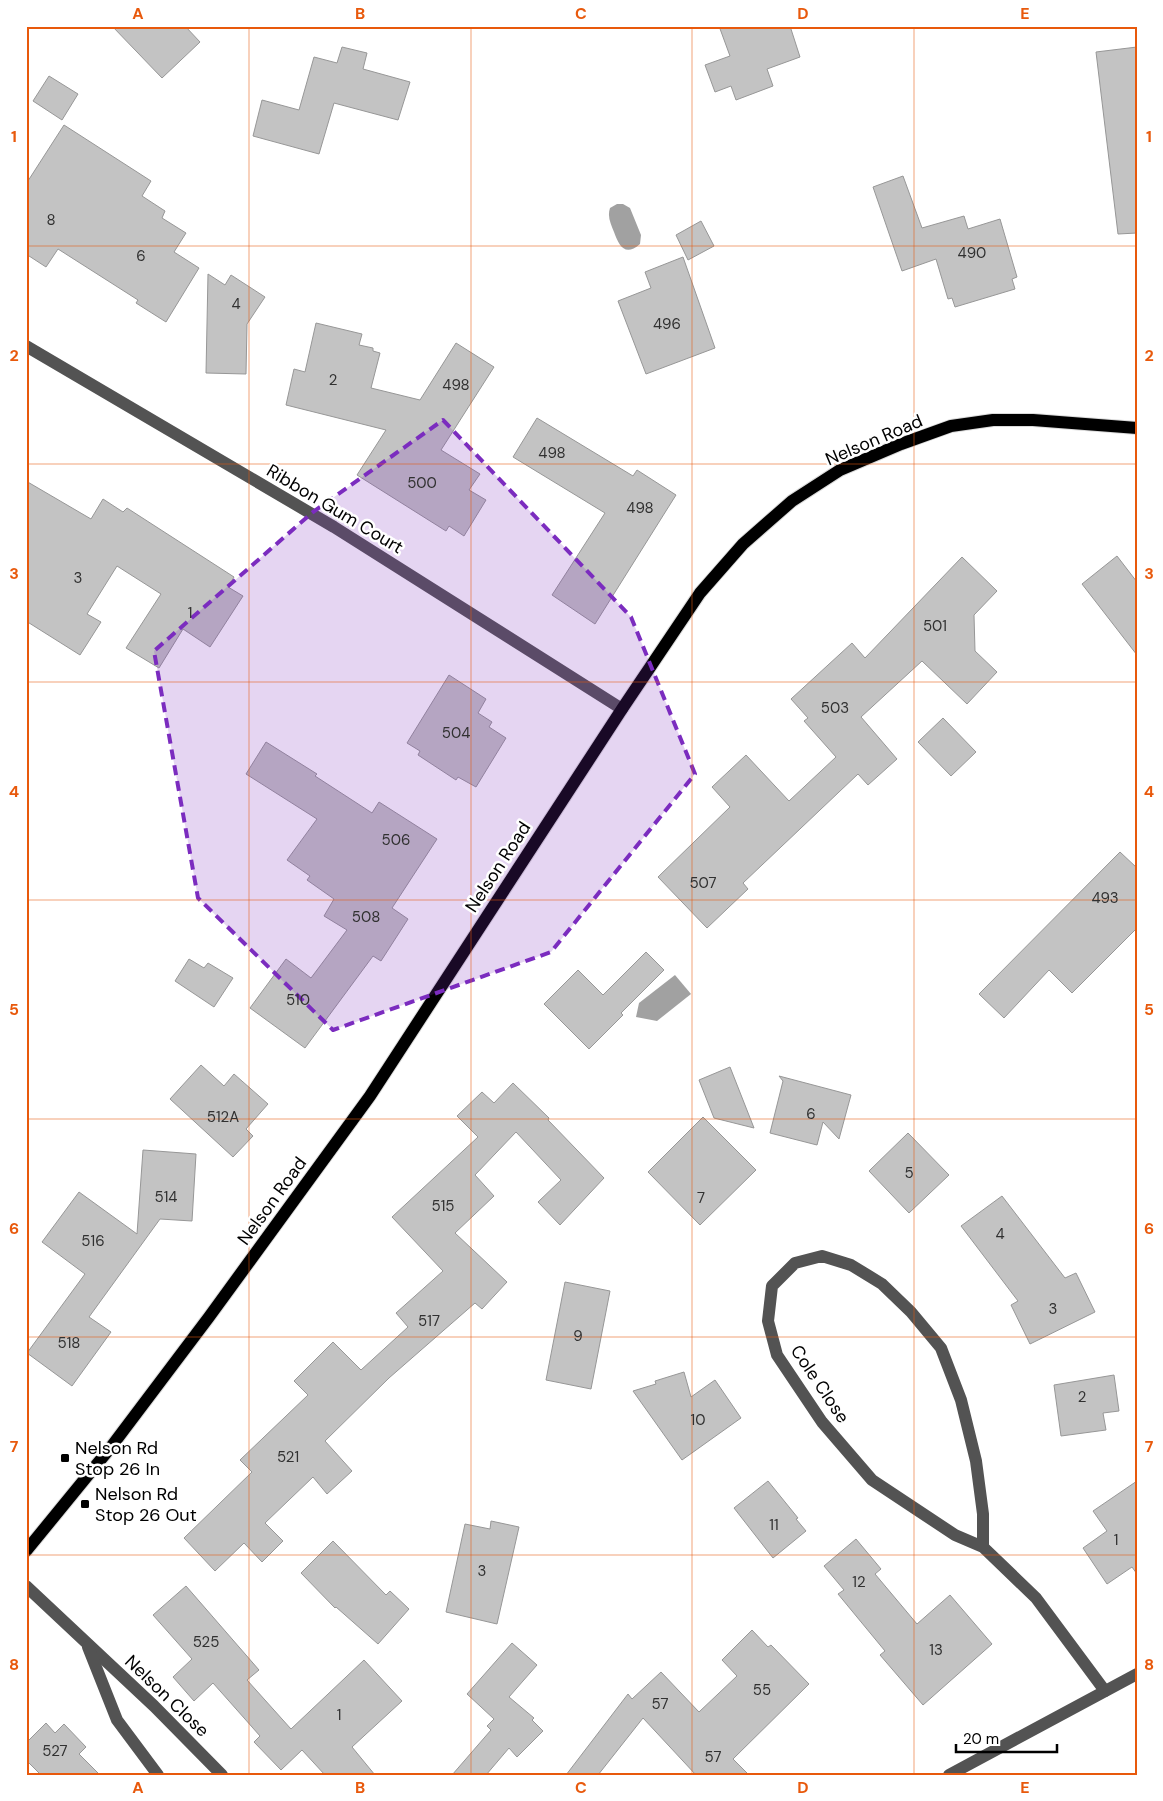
<svg xmlns="http://www.w3.org/2000/svg" width="1163" height="1801" viewBox="0 0 1163 1801" font-family="'DM Sans',sans-serif">
  <style>
    .water { fill: #a1a1a1 }
    .building { fill: #c3c3c3; stroke: #979797 }
    .lines { fill: none; stroke-linecap: round; stroke-linejoin: round }
    .major-casing { stroke: #dbdbdb; stroke-width: 14 }
    .minor { stroke: #535353; stroke-width: 12 }
    .major { stroke: #000; stroke-width: 12 }
    .marked { fill: #7b2cbf; fill-opacity: 0.2; stroke: #7b2cbf; stroke-width: 4; stroke-dasharray: 10 6; stroke-linejoin: round }
    .grid { fill: none; stroke: #e8590c; stroke-width: 1; stroke-opacity: 0.55 }
    .poi-dot { fill: #000; stroke: #fff; stroke-width: 2 }
    .labels { text-anchor: middle; stroke-width: 5; stroke-linejoin: round; paint-order: stroke }
    .number-label { font-size: 15px; fill: #313131 }
    .street-label { font-size: 18px; fill: #000; stroke: #fff }
    .poi-label { font-size: 18px; fill: #000; stroke: #fff; text-anchor: start }
    .neatline { fill: none; stroke: #e8590c; stroke-width: 2 }
    .grid-label { font-size: 16px; text-anchor: middle; font-weight: bold; fill: #e8590c }
  </style>
  <rect width="100%" height="100%" fill="#fff"/>
  <!-- water -->
  <g class="water">
    <path d="M617,204H623L630,208L641,235L640,244C625,257 619,246 614,232C611,224 607,217 610,208Z"/>
    <polygon points="675,975 691,994 657,1021 636,1017 639,1003"/>
  </g>
  <!-- building -->
  <g class="building">
    <polygon points="112,26 185,26 200,42 162,78"/>
    <polygon points="719,26 790,26 800,57 767,69 773,86 736,100 731,86 715,92 705,65 730,56"/>
    <polygon points="342,47 367,53 363,69 410,82 398,120 334,103 319,154 253,136 262,100 299,110 314,57 337,63"/>
    <polygon points="1137,47 1137,233 1118,234 1096,52"/>
    <polygon points="49,76 78,94 62,120 33,101"/>
    <polygon points="64,125 151,181 142,196 165,211 162,218 186,233 174,252 199,268 166,322 136,303 138,300 58,249 46,267 26,254 26,184"/>
    <polygon points="903,176 922,228 964,216 968,229 1000,219 1017,277 1012,279 1015,289 955,307 952,298 948,299 936,259 902,271 873,187"/>
    <polygon points="701,221 714,246 688,260 676,235"/>
    <polygon points="683,257 715,348 646,374 618,301 651,288 645,272"/>
    <polygon points="208,274 225,285 231,275 265,297 247,324 246,374 206,373"/>
    <polygon points="316,323 362,334 359,345 373,348 373,351 380,353 371,388 420,400 456,343 494,367 441,450 480,474 469,490 486,500 464,536 449,526 446,531 357,475 386,430 286,405 294,369 305,372"/>
    <polygon points="537,418 633,476 637,470 676,495 595,624 552,595 605,513 513,457"/>
    <polygon points="26,481 91,519 103,499 123,512 127,508 234,577 228,587 243,596 210,647 183,629 159,668 126,648 161,594 117,566 87,614 101,622 80,655 26,621"/>
    <polygon points="1117,556 1137,582 1137,655 1082,584"/>
    <polygon points="962,557 997,591 974,615 975,651 997,672 967,704 922,661 861,717 897,759 868,785 858,774 743,883 748,889 707,928 658,877 730,807 712,787 746,755 789,801 836,757 804,721 808,718 791,699 852,643 865,658"/>
    <polygon points="449,675 486,699 478,713 492,722 489,727 506,738 476,787 458,777 456,780 418,755 420,751 407,743"/>
    <polygon points="943,718 976,752 951,776 918,742"/>
    <polygon points="266,742 317,774 315,776 372,813 379,802 437,839 392,908 408,919 381,961 373,956 305,1048 250,1008 286,959 311,978 347,930 324,916 334,899 307,880 310,876 287,860 317,819 246,774"/>
    <polygon points="1120,852 1137,868 1137,928 1072,993 1049,970 1004,1018 979,994"/>
    <polygon points="646,952 664,970 621,1013 623,1015 589,1049 544,1004 578,970 603,995"/>
    <polygon points="189,959 204,968 208,963 233,978 214,1007 175,981"/>
    <polygon points="201,1065 224,1086 234,1074 268,1104 246,1129 253,1136 233,1157 170,1099"/>
    <polygon points="730,1067 754,1128 714,1118 699,1080"/>
    <polygon points="779,1076 851,1095 839,1139 823,1122 817,1145 770,1133 783,1081"/>
    <polygon points="513,1083 549,1118 548,1120 604,1178 560,1225 538,1202 561,1180 516,1132 475,1175 494,1196 455,1233 507,1282 482,1309 475,1303 389,1378 325,1441 352,1471 327,1494 313,1477 265,1523 283,1541 262,1562 244,1543 215,1571 184,1538 252,1472 240,1460 308,1395 294,1381 333,1342 361,1370 408,1327 396,1313 443,1271 392,1217 478,1137 457,1116 482,1092 494,1103"/>
    <polygon points="703,1117 756,1170 700,1225 648,1172"/>
    <polygon points="908,1133 949,1175 909,1213 869,1171"/>
    <polygon points="143,1150 196,1154 192,1221 160,1219 89,1317 111,1332 72,1386 27,1353 85,1274 42,1242 79,1192 137,1234"/>
    <polygon points="1002,1196 1065,1278 1076,1273 1095,1312 1030,1344 1011,1305 1018,1301 961,1226"/>
    <polygon points="565,1282 610,1291 591,1389 546,1380"/>
    <polygon points="684,1372 691,1397 715,1380 741,1418 682,1460 633,1391 656,1384 655,1381"/>
    <polygon points="1114,1375 1119,1411 1103,1413 1106,1430 1061,1436 1054,1385"/>
    <polygon points="768,1481 798,1518 796,1519 806,1531 773,1558 734,1508"/>
    <polygon points="1137,1481 1137,1574 1132,1567 1107,1584 1083,1548 1107,1531 1093,1511"/>
    <polygon points="491,1521 519,1527 497,1624 446,1612 465,1524 490,1529"/>
    <polygon points="856,1539 881,1569 875,1574 917,1624 950,1595 992,1644 923,1705 880,1655 885,1651 838,1594 844,1590 824,1566"/>
    <polygon points="333,1541 386,1595 390,1591 409,1609 378,1644 336,1607 335,1608 301,1573"/>
    <polygon points="186,1586 259,1670 247,1680 291,1729 364,1660 402,1701 352,1747 375,1775 325,1775 302,1750 281,1770 254,1742 260,1736 213,1683 194,1701 173,1677 192,1659 153,1615"/>
    <polygon points="752,1630 768,1647 771,1645 809,1684 733,1759 749,1775 696,1775 643,1718 598,1775 566,1775 628,1694 632,1699 661,1672 699,1712 737,1676 722,1660"/>
    <polygon points="512,1643 537,1665 509,1697 534,1718 532,1720 543,1731 517,1757 509,1748 486,1775 452,1775 491,1730 487,1726 494,1719 467,1694"/>
    <polygon points="46,1723 55,1733 64,1724 86,1747 79,1754 100,1775 41,1775 26,1760 26,1743"/>
  </g>
  <g class="lines">
    <!-- major casing -->
    <g class="major-casing">
      <polyline id="major" points="26,1551 111,1447 209,1317 370,1096 622,709 700,593 743,544 792,501 840,470 901,444 951,426 993,420 1033,420 1137,428"/>
    </g>
    <!-- minor -->
    <g class="minor">
      <polyline points="26,346 334,527 622,709"/>
      <polyline points="983,1547 983,1514 976,1461 961,1400 941,1348 911,1312 882,1284 851,1265 822,1256 795,1263 772,1286 768,1321 777,1355 822,1422 872,1480 955,1535 983,1547 1036,1598 1105,1691"/>
      <polyline points="26,1586 154,1706 222,1775"/>
      <polyline points="88,1647 117,1720 158,1775"/>
      <polyline points="949,1775 1137,1674"/>
    </g>
    <!-- major -->
    <use href="#major" class="major"/>
  </g>
  <!-- marked area -->
  <path class="marked" d="M443,420L631,617L695,774L551,952L333,1030L198,898L154,651L313,512Z"/>
  <!-- grid -->
  <path class="grid" d="M249,26V1775M471,26V1775M692,26V1775M914,26V1775M26,246H1137M26,464H1137M26,682H1137M26,900H1137M26,1119H1137M26,1337H1137M26,1555H1137"/>
  <!-- markers -->
  <g class="poi-dot">
    <rect x="60" y="1453" width="10" height="10" rx="2.5"/>
    <rect x="80" y="1499" width="10" height="10" rx="2.5"/>
  </g>
  <g class="labels">
    <!-- number labels -->
    <g class="number-label">
      <text x="51" y="225">8</text>
      <text x="972" y="258">490</text>
      <text x="141" y="261">6</text>
      <text x="236" y="309">4</text>
      <text x="667" y="329">496</text>
      <text x="333" y="385">2</text>
      <text x="456" y="390">498</text>
      <text x="552" y="458">498</text>
      <text x="422" y="488">500</text>
      <text x="640" y="513">498</text>
      <text x="78" y="583">3</text>
      <text x="190" y="618">1</text>
      <text x="935" y="631">501</text>
      <text x="835" y="713">503</text>
      <text x="456" y="738">504</text>
      <text x="396" y="845">506</text>
      <text x="703" y="888">507</text>
      <text x="1105" y="903">493</text>
      <text x="366" y="922">508</text>
      <text x="298" y="1005">510</text>
      <text x="811" y="1119">6</text>
      <text x="223" y="1122">512A</text>
      <text x="909" y="1178">5</text>
      <text x="166" y="1202">514</text>
      <text x="701" y="1203">7</text>
      <text x="443" y="1211">515</text>
      <text x="1000" y="1239">4</text>
      <text x="93" y="1246">516</text>
      <text x="1053" y="1314">3</text>
      <text x="429" y="1326">517</text>
      <text x="578" y="1341">9</text>
      <text x="69" y="1348">518</text>
      <text x="1082" y="1402">2</text>
      <text x="698" y="1425">10</text>
      <text x="288" y="1462">521</text>
      <text x="774" y="1530">11</text>
      <text x="1116" y="1545">1</text>
      <text x="482" y="1576">3</text>
      <text x="859" y="1587">12</text>
      <text x="206" y="1647">525</text>
      <text x="936" y="1655">13</text>
      <text x="762" y="1695">55</text>
      <text x="660" y="1709">57</text>
      <text x="339" y="1720">1</text>
      <text x="55" y="1756">527</text>
      <text x="713" y="1762">57</text>
    </g>
    <!-- street labels -->
    <g class="street-label">
      <text transform="translate(874 440) rotate(-23)" y="6">Nelson Road</text>
      <text transform="translate(335 509) rotate(31)" y="6">Ribbon Gum Court</text>
      <text transform="translate(498 867) rotate(-57)" y="6">Nelson Road</text>
      <text transform="translate(272 1201) rotate(-54)" y="6">Nelson Road</text>
      <text transform="translate(820 1384) rotate(56)" y="6">Cole Close</text>
      <text transform="translate(167 1696) rotate(44)" y="6">Nelson Close</text>
    </g>
    <!-- poi labels -->
    <g class="poi-label">
      <text x="75" y="1454">Nelson Rd<tspan x="75" dy="21">Stop 26 In</tspan></text>
      <text x="95" y="1500">Nelson Rd<tspan x="95" dy="21">Stop 26 Out</tspan></text>
    </g>
  </g>
  <!-- border -->
  <rect width="1163" height="1801" fill="none" stroke="#ffffff" stroke-width="55"/>
  <!-- scale -->
  <path d="M956 1744v8h101v-8" fill="none" stroke="#000000" stroke-width="2.5"/>
  <text x="963" y="1744" font-size="15" fill="#000000" stroke="#ffffff" stroke-width="4" paint-order="stroke">20 m</text>
  <rect x="28" y="28" width="1108" height="1746" class="neatline"/>
  <g class="grid-label">
    <text x="138" y="19">A</text>
    <text x="360" y="19">B</text>
    <text x="581" y="19">C</text>
    <text x="803" y="19">D</text>
    <text x="1025" y="19">E</text>
    <text x="14" y="142">1</text>
    <text x="1149" y="142">1</text>
    <text x="14" y="361">2</text>
    <text x="1149" y="361">2</text>
    <text x="14" y="579">3</text>
    <text x="1149" y="579">3</text>
    <text x="14" y="797">4</text>
    <text x="1149" y="797">4</text>
    <text x="14" y="1015">5</text>
    <text x="1149" y="1015">5</text>
    <text x="14" y="1234">6</text>
    <text x="1149" y="1234">6</text>
    <text x="14" y="1452">7</text>
    <text x="1149" y="1452">7</text>
    <text x="14" y="1670">8</text>
    <text x="1149" y="1670">8</text>
    <text x="138" y="1793">A</text>
    <text x="360" y="1793">B</text>
    <text x="581" y="1793">C</text>
    <text x="803" y="1793">D</text>
    <text x="1025" y="1793">E</text>
  </g>
</svg>
